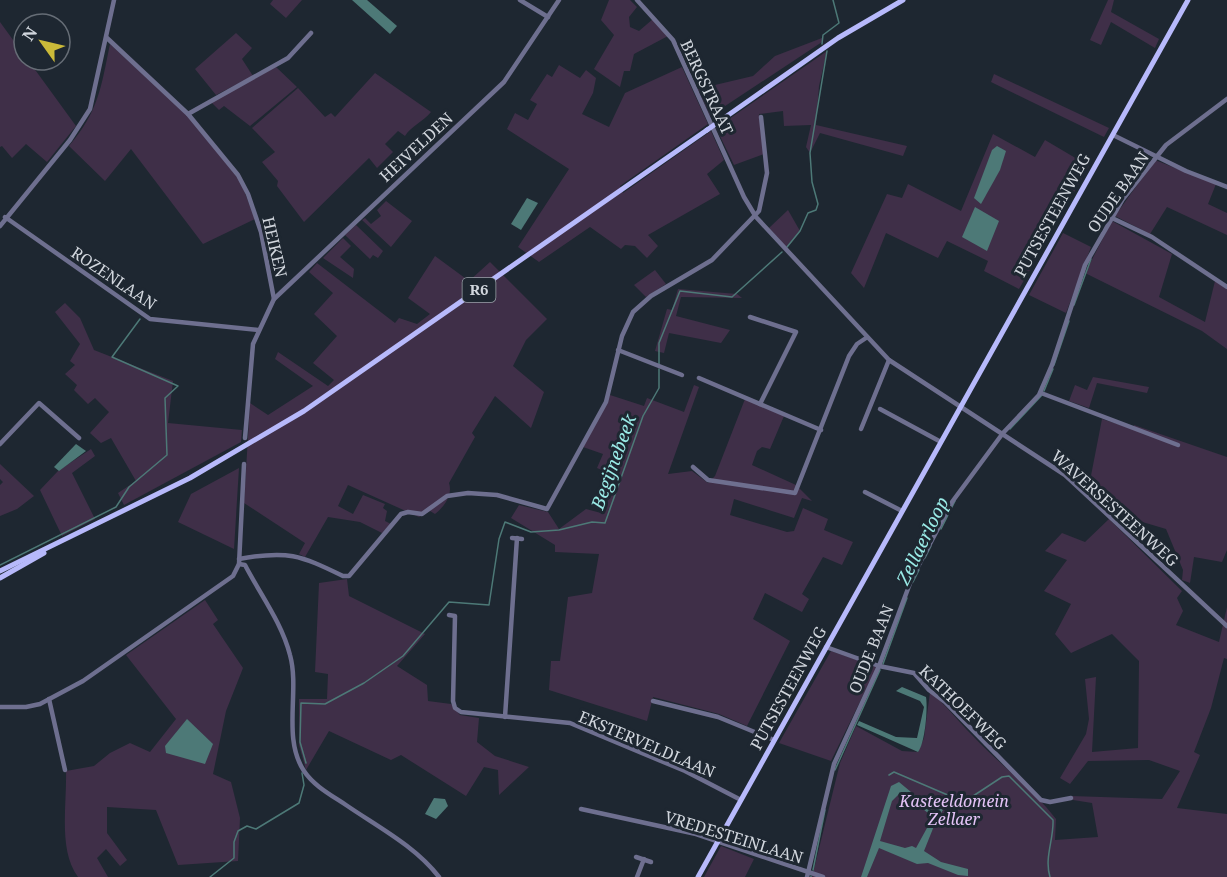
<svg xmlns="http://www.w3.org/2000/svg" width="1227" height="877" viewBox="0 0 1227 877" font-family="'Noto Serif',serif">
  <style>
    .green { fill: #3f2f48 }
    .water { fill: #4d7977; fill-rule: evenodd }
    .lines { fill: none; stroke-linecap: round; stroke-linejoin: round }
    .stream { stroke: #4d7977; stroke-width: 1.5 }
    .minor { stroke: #6e6f8f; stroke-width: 4.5 }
    .major { stroke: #b7b9fb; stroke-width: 5 }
    .major-bridge { stroke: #b7b9fb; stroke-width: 5 }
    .labels { text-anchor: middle; stroke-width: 6; stroke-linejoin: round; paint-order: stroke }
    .shield { fill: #1e2731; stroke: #9ba2a9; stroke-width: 1.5 }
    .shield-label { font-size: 15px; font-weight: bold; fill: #d1d6dd }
    .street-label { font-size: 16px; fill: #d1d6dd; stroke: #1e2731 }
    .park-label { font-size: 16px; font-style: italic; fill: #e4c3f7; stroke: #1e2731 }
    .water-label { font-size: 18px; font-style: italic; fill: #9aebe7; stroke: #1e2731 }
  </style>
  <rect width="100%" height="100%" fill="#1e2731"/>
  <!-- green -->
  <g class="green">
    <polygon points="273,0 302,0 286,18 270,4"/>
    <polygon points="609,0 630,0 637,7 629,17 630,27 639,31 653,19 668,36 634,54 630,71 624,71 620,87 594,69 614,35 601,20"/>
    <polygon points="1108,0 1114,0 1111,12 1159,39 1155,48 1111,22 1101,45 1090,40"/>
    <polygon points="0,22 24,55 24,60 28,60 76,126 47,162 26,144 12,158 2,146 0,147"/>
    <polygon points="236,33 252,48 242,59 253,76 216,95 195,69"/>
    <polygon points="822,38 822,42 710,116 698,89 753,76 775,56"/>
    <path d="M110,44L187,115L240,180L255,219L203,244L131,149L105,181L69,146C99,111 101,87 110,44Z"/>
    <polygon points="827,51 819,86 816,125 907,146 903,156 820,133 810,153 806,147 811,125 784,126 783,111 759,114 764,154 734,165 716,128"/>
    <polygon points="559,65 580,78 586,70 596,78 593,93 582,114 609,127 625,93 682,67 708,124 620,186 623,193 711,131 724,160 707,174 720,194 648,235 658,246 647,258 635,246 625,245 621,249 590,227 539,262 518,247 569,169 507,129 515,113 528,120 537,104 530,100 547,74 552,77"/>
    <polygon points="276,67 297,87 250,126 224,106 219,110 211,102"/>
    <path d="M375,73L431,112C423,122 411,126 405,136L398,131L385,144L393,152L377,168L369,158L304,222L277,186L278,181L262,162L275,152L252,128L298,88L325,117L331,113L335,117Z"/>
    <polygon points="994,74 1109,128 1104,137 991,82"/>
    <polygon points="993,134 1035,157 1045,140 1089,166 1019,289 984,271 988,261 947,241 938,258 886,233 864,288 851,273 887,194 902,198 908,184 961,211"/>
    <polygon points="1155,160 1216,184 1208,204 1227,213 1227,235 1167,207 1150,234 1115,216"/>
    <polygon points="386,201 412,221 391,247 362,220 365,218 371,224 381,216 377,210"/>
    <polygon points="788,210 800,231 787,248 769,228"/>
    <polygon points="1112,221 1172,254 1159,297 1205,322 1215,281 1227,289 1227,349 1202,331 1085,273"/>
    <polygon points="356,225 383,251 378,258 373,255 370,259 345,235"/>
    <polygon points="1063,233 1091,247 1066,313 1029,295"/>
    <polygon points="343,238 351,246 340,257 354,269 353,278 323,258"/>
    <path d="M435,256L469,281L490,262L547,319L526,340L513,366L544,392L531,428L495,396L472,433L475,437L449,483C453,495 444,507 435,514L430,511L419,517L348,485L338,506L353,514L363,495L385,504L383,508L387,511L385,521L391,524L382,533L360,522L328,517L305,557L299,554L305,543L244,503L250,403L268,415L313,386L275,359L278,352L328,386L334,380L313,363L337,336L314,314L333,293L309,272L317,263L395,323L399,318L417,324L430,314L408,298Z"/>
    <polygon points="655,270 666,284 646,297 634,285"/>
    <polygon points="678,289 737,294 742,298 681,297 676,316 730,330 721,343 669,333 664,353 655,351 667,309 672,310"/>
    <polygon points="65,303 80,318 94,350 173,381 168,423 242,430 241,442 124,505 118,493 136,481 111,438 101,443 90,433 109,412 95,398 88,404 74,390 77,385 65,374 75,365 70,361 80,344 55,312"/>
    <polygon points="1093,377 1149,387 1147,393 1097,383 1089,408 1069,401 1075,385 1087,390"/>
    <polygon points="694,385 699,387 668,474 692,471 708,483 715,476 745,399 784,416 770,449 762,447 757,451 752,465 796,485 812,501 802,498 794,518 734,499 730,515 787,532 794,531 803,508 828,519 824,530 853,542 842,565 823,557 802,594 809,599 802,612 765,593 753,619 790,641 747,726 719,714 653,697 647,721 549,690 551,661 560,661 568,597 592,593 599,554 555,552 555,545 511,518 519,505 548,512 559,529 586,509 601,513 616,476 597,468 603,454 583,447 610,395 644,406 647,398 684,412"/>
    <polygon points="1102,419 1133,429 1134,425 1227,457 1227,550 1222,562 1194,557 1190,583 1182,580 1183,570 1166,529 1119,515 1088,491"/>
    <polygon points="91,449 95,456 72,473 95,519 62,536 40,490 58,471"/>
    <polygon points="0,464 34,496 17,509 0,516 0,485 3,482 0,479"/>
    <polygon points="239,468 234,549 178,522 191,494"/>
    <path d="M1109,519L1182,591L1177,598L1183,611L1176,625L1219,642L1227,607V659L1224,658L1211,708L1194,752L1200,755L1177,808L1227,814V877H812L840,763L856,726L902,751L918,752L924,738L930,692C946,705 957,720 972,735C999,764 1032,788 1056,819L1055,840L1098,837L1092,803L1073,800L1071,796L1162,799L1180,771L1149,760L1088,761L1070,784L1060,778L1086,734L1089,719L1085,679L1096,677L1092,752L1138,748L1139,661L1112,634L1071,653L1055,634L1071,604L1044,591L1067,560L1045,551L1062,533L1085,542Z"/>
    <polygon points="347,579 349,596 425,634 397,666 427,685 428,701 451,704 460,715 479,718 477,742 495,756 529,767 499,795 498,770 484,767 466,796 401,755 391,760 329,731 306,770 299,745 299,699 327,699 328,674 315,672 319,583"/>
    <path d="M205,600L218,620L213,624L243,668L226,711L213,774L231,782L240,818L238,861L178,865L156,810L107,807V833L127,860L120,866L106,849L97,858L108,877H78C58,850 67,805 66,771L94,766L110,753L130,743L150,752L176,719L126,655Z"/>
    <polygon points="831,651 877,667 831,761 779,743"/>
    <polygon points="721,846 754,859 745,877 704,877"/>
  </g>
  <!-- water -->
  <g class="water">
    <polygon points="352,0 367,0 397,26 390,34"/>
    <polygon points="997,146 1006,151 1000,170 981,204 974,198 992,150"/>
    <polygon points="527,198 538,203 521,230 511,224"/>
    <polygon points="975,207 999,221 987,251 962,237"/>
    <polygon points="76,444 86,451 59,471 54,467"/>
    <path d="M902,687L926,697C928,708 925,744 918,752L857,725L859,721L896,737L917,738L924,707L920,701L896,691Z"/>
    <polygon points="187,719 213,744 205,764 166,753 165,746"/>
    <path d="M899,782L935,812L939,807L943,810L936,821L924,851L941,862L968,869V876L958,875L928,863L917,864L879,848L867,877H861L891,786ZM899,794H904L933,817L916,848L912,846L905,848L880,841L892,801Z"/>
    <polygon points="434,798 445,799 448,806 436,819 425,814"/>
  </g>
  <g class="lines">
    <!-- stream -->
    <g class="stream">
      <polyline points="822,44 823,35 839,23 833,0"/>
      <polyline points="787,247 800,231 808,213 816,210 818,204 812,182 810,153 827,51"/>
      <polyline points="1074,305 1091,259"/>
      <polyline points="659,364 659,343 680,291 732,297 782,252"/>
      <polyline points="1054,365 1069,321"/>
      <polyline points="1044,391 1053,369"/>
      <polyline points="1010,429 1042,395"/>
      <polyline points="941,529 955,501"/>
      <polyline points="925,558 931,546"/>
      <polyline points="0,565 116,507 129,487 167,455 165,398 178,386 112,357 140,319"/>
      <polyline points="913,582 919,570"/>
      <polyline points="883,664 907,598"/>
      <polyline points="306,763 300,742 301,703 325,704 364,683 403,656 449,602 489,605 499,539 505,522 531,532 559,530 592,522 605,523 643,416 659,388 659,369"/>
      <polyline points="835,770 880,670"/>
      <path d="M889,775L894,772L964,802L1002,777L1009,776L1053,820C1054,839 1044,858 1050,877"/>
      <polyline points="813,870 825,810"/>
      <polyline points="210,877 234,858 234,842 238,831 247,826 256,829 299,803 304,785 302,773"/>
      <polyline points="811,877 811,876"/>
    </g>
    <!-- minor -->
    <g class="minor">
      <polyline points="520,0 548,17"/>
      <polyline points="637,0 673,40 744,197 756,217 889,360 1065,475 1227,626"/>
      <polyline points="107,38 188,114 238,175 248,194 261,232 274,299 253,344 245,438"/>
      <polyline points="188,114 288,58 311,33"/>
      <polyline points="1113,135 1186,171 1227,187"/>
      <polyline points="5,217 150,319 258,330"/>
      <polyline points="1112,218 1152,237 1227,287"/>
      <polyline points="0,226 70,140 90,109 114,0"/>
      <polyline points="274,299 504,82 559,0"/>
      <polyline points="750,317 796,332 760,404"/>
      <polyline points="618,350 682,375"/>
      <polyline points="699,378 821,430"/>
      <polyline points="1041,393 1178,445"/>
      <polyline points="880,409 941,442"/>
      <polyline points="861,429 889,360"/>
      <polyline points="0,444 39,403 79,438"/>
      <polyline points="693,467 708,480 795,493 849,356 857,344 866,338"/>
      <polyline points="865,492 902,511"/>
      <polyline points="512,538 522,539"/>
      <path d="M239,559C287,550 300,555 343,576H349L401,514L408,512L422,514L447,496L468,493L497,495L547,509L606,402L622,336L633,312L651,296L712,260L759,211L767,173L761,117"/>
      <path d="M239,564L245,565C260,594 282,623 290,655C300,691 282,738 304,771C314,786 331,795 346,805C378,827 415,846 439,877"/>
      <polyline points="449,615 455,616 453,701 455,708 461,712 570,723 685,771 741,800"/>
      <polyline points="826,647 879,666 914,673 929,690 945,702 1041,800 1050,802 1071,798"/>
      <polyline points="49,699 65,770"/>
      <polyline points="653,701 718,717 774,740"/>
      <polyline points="0,707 26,707 40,704 83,681 233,576 239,564 244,464"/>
      <polyline points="505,717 517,538"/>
      <polyline points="581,809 696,834 823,877"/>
      <polyline points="636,857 651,862"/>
      <polyline points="637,877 644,859"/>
      <polyline points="807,877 834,764 879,666 912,578 952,502 1003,433 1039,395 1052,365 1085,265 1123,199 1166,145 1227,99"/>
    </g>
    <!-- major -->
    <g class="major">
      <polyline points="717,123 838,38 903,0"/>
      <polyline points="0,571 190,478 304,411 707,130"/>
      <polyline points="0,578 44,553"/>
      <polyline points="698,877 1188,0"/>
    </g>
    <!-- major-bridge -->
    <polyline class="major-bridge" points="707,130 717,123"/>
  </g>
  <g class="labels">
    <!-- shield labels -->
    <rect class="shield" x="462.5" y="278" width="33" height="24" rx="4.5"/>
    <g class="shield-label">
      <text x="479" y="295">R6</text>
    </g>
    <!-- street labels -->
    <g class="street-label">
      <text transform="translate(707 87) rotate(65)" y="6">BERGSTRAAT</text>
      <text transform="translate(416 147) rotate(-43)" y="6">HEIVELDEN</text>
      <text transform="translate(1118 192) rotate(-55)" y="6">OUDE BAAN</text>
      <text transform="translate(1052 215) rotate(-61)" y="6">PUTSESTEENWEG</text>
      <text transform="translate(275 247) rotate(77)" y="6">HEIKEN</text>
      <text transform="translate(114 278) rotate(34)" y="6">ROZENLAAN</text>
      <text transform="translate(1115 508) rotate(42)" y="6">WAVERSESTEENWEG</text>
      <text transform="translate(871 649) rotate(-68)" y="6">OUDE BAAN</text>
      <text transform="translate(788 688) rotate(-61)" y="6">PUTSESTEENWEG</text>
      <text transform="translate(963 707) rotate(44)" y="6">KATHOEFWEG</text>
      <text transform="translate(647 744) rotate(23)" y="6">EKSTERVELDLAAN</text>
      <text transform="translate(734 837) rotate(17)" y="6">VREDESTEINLAAN</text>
    </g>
    <!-- park labels -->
    <g class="park-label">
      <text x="954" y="807">Kasteeldomein<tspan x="954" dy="18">Zellaer</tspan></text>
    </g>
    <!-- water labels -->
    <g class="water-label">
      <text transform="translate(614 462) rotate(-70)" y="6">Begijnebeek</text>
      <text transform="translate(923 541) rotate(-64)" y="6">Zellaerloop</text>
    </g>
  </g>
  <!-- north arrow -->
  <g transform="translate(42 42) rotate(304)"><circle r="28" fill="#1e2731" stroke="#666d76" stroke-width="1.5"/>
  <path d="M0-4.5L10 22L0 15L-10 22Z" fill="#cbba39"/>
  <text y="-9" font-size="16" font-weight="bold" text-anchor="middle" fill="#d1d6dd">N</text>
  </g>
</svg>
